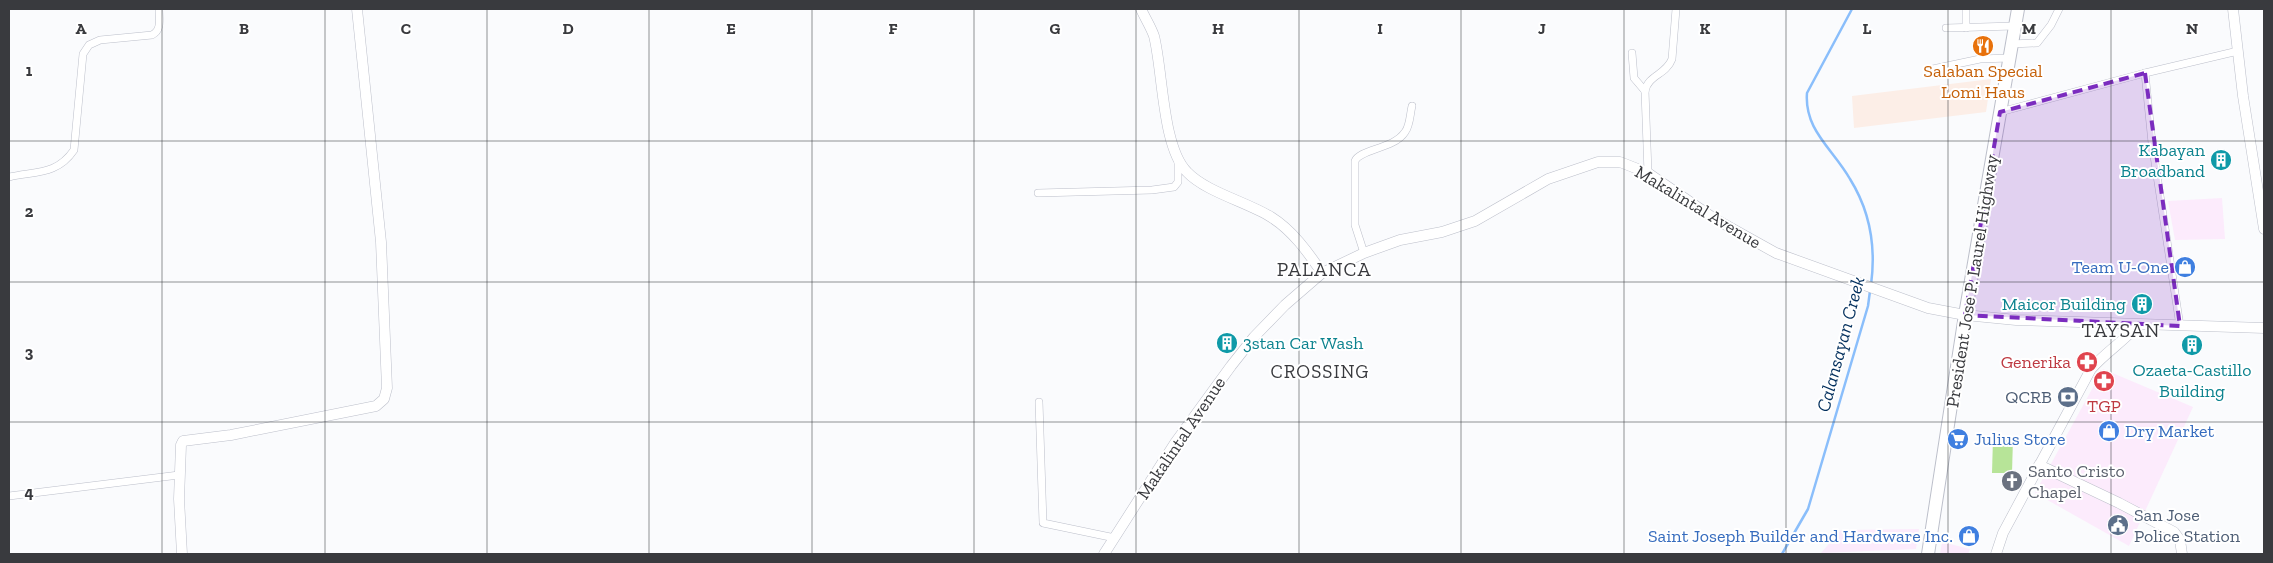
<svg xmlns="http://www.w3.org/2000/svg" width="2273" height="563" viewBox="0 0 2273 563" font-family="'Zilla Slab',serif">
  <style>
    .commercial { fill: #fcebfc }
    .industrial { fill: #fceee7 }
    .green { fill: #b7e498 }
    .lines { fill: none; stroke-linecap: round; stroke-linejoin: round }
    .stream { stroke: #8abefb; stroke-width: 2.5 }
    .street-casing { stroke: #bcbfca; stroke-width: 8 }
    .secondary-casing { stroke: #bcbfca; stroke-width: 11 }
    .highway-casing { stroke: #bcbfca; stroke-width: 14 }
    .street { stroke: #fff; stroke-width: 7 }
    .secondary { stroke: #fff; stroke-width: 10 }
    .highway { stroke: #fff; stroke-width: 12 }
    .marked { fill: #7b2cbf; fill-opacity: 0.2; stroke: #7b2cbf; stroke-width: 4; stroke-dasharray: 10 6; stroke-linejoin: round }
    .grid { fill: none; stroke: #393a3e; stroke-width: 1; stroke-opacity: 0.55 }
    .labels { text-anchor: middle; stroke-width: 4; stroke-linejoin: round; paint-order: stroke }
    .food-label { font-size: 18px; fill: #c56008; stroke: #fff }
    .culture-label { font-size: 18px; fill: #0d838f; stroke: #fff; text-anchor: end }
    .street-label { font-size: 18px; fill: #393a3e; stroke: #fff }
    .shop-label { font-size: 18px; fill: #366cbe; stroke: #fff; text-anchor: end }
    .health-label { font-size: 18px; fill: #be3a42; stroke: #fff; text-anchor: end }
    .service-label { font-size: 18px; fill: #4e5e75; stroke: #fff; text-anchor: end }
    .worship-label { font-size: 18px; fill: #5b616d; stroke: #fff; text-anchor: start }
    .water-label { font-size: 19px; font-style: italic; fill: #002e5c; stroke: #fff }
    .neighbourhood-label { font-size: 19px; letter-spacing: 1px; fill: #393a3e; stroke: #fff }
    .quarter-label { font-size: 20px; letter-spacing: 1px; fill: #393a3e; stroke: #fff }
    .grid-label { font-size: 16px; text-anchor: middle; font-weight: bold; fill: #393a3e; stroke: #fff; stroke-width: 4; stroke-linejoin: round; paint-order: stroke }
  </style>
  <rect width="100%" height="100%" fill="#fafbfd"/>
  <!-- commercial -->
  <g class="commercial">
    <polygon points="2222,198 2225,239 2175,240 2168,201"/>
    <polygon points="2103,369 2193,407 2129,546 2035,493"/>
    <polygon points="1919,529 1916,549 1821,553 1841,530"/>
    <polygon points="1942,542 1970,549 1968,554 1940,554"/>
  </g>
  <!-- industrial -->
  <polygon class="industrial" points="1991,79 1986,112 1854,128 1852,96"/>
  <!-- green -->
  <polygon class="green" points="1993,438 2013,438 2012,473 1992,473"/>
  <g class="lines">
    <!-- stream -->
    <g class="stream">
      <path d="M1852,9L1807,93C1804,130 1833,149 1850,179C1870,211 1876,248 1871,285"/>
      <polyline points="1782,554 1808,509 1868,306 1870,291"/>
    </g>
    <!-- street casing -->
    <g class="street-casing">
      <g id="street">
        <polyline points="1966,9 1966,28"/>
        <polyline points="1946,28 2014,26"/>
        <polyline points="2011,44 2037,43 2051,25 2059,9"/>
        <polyline points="1632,53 1634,78 1645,91"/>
        <polyline points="1928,70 1980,59 2009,58"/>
        <polyline points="2145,73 2152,143 2180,326"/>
        <polyline points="2000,112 2145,73 2238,51"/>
        <path d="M1648,173L1645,91C1648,75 1666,75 1672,59L1676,9"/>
        <path d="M9,177C36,171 57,175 74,150L83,54L89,45L100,40L152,35C162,30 159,19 159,9"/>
        <polyline points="1038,193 1152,190 1174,187 1178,182 1178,160"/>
        <path d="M1364,253L1355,225V161C1360,149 1394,149 1405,132C1410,126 1410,114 1412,106"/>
        <polyline points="1039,402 1043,523 1115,538"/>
        <polyline points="9,496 179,475"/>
      </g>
    </g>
    <!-- secondary casing -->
    <g class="secondary-casing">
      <g id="secondary">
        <path d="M1141,9C1145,18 1151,27 1154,36C1163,71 1162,147 1187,172C1206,192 1247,202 1271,217C1292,230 1308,252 1322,273"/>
        <polyline points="2233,9 2243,96 2264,229"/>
        <polyline points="2039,465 2119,503 2174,532 2180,540 2182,554"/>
        <polyline points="182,554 179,499 181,445 183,441 231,435 376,406 384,399 387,388 381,242 357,9"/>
        <polyline points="1104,554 1175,443 1231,366 1254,337 1285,305 1322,273 1364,253 1400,240 1442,232 1475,221 1548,179 1598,162 1620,162 1648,173 1715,219 1776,253 1928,308 1965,315 2016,320 2264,328"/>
        <path d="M1996,554L2003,533L2091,369C2106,352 2124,341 2138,325"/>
      </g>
    </g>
    <!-- highway casing -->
    <g class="highway-casing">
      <polyline id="highway" points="1928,554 1965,315 2018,9"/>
    </g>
    <!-- street -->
    <use href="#street" class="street"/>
    <!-- secondary -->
    <use href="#secondary" class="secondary"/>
    <!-- highway -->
    <use href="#highway" class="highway"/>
  </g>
  <!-- marked area -->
  <path class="marked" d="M2145,73L2180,326L1965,315L2000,112Z"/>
  <!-- grid -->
  <path class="grid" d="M162,9V554M325,9V554M487,9V554M649,9V554M812,9V554M974,9V554M1136,9V554M1299,9V554M1461,9V554M1624,9V554M1786,9V554M1948,9V554M2111,9V554M9,141H2264M9,282H2264M9,422H2264"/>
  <!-- icons -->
  <defs>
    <g id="restaurant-disc" transform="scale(1.125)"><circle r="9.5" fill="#e8710a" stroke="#fff"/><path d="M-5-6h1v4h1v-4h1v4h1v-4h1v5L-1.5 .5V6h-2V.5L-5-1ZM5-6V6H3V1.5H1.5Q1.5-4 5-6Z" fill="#fff"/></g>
    <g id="building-disc" transform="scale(1.125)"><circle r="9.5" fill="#0f9aa8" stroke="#fff"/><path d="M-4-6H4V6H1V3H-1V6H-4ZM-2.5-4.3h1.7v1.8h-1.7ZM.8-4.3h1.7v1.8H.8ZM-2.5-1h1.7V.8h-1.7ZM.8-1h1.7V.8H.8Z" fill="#fff"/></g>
    <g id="shop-disc" transform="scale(1.125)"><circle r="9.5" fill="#3f7fe0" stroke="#fff"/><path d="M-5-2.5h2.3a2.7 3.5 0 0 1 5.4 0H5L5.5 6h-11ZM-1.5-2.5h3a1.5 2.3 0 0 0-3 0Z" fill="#fff"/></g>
    <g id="pharmacy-disc" transform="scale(1.125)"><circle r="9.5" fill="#e0444e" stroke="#fff"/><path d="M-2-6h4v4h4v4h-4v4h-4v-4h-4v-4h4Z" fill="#fff"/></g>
    <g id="bank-disc" transform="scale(1.125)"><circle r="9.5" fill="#5c6f8a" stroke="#fff"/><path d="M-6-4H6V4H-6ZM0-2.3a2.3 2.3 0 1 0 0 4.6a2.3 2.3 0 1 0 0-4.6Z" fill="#fff"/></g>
    <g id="supermarket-disc" transform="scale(1.125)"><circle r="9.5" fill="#3f7fe0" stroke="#fff"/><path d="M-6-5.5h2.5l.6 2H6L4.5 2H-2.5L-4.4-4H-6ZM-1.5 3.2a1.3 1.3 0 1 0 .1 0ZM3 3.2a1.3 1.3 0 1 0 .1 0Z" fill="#fff"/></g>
    <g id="church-disc" transform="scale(1.125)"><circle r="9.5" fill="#6b7280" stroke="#fff"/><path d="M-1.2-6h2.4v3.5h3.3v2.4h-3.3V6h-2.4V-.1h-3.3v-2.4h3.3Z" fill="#fff"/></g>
    <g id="civic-disc" transform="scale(1.125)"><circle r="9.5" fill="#5c6f8a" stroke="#fff"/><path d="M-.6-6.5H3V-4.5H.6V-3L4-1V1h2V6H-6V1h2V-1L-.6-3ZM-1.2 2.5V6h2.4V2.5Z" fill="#fff"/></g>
  </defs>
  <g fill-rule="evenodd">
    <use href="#restaurant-disc" x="1983" y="46"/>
    <use href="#building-disc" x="2221" y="160"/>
    <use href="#shop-disc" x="2185" y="267"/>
    <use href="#building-disc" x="2142" y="304"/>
    <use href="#building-disc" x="1227" y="343"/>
    <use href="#building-disc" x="2192" y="345"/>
    <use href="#pharmacy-disc" x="2087" y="362"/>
    <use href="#pharmacy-disc" x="2104" y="381"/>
    <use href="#bank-disc" x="2068" y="397"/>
    <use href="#shop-disc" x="2109" y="431"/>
    <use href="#supermarket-disc" x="1958" y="439"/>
    <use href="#church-disc" x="2012" y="481"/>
    <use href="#civic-disc" x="2118" y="525"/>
    <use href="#shop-disc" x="1969" y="536"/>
  </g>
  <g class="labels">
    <!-- food labels -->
    <g class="food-label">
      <text x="1983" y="77">Salaban Special<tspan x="1983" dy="21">Lomi Haus</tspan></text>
    </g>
    <!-- culture labels -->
    <g class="culture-label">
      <text x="2205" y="156">Kabayan<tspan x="2205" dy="21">Broadband</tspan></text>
      <text x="2126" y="310">Maicor Building</text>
      <text x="1243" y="349" text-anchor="start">3stan Car Wash</text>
      <text x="2192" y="376" text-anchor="middle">Ozaeta-Castillo<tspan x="2192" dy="21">Building</tspan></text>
    </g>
    <!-- street labels -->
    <g class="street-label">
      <text transform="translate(1698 207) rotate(31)" y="6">Makalintal Avenue</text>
      <text transform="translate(1972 281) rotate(-81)" y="6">President Jose P. Laurel Highway</text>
      <text transform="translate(1181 438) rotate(-56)" y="6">Makalintal Avenue</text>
    </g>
    <!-- shop labels -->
    <g class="shop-label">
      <text x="2169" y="273">Team U-One</text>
      <text x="2125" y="437" text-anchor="start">Dry Market</text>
      <text x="1974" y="445" text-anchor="start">Julius Store</text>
      <text x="1953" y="542">Saint Joseph Builder and Hardware Inc.</text>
    </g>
    <!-- health labels -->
    <g class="health-label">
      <text x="2071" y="368">Generika</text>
      <text x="2104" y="412" text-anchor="middle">TGP</text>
    </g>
    <!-- service labels -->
    <g class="service-label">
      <text x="2052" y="403">QCRB</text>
      <text x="2134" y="521" text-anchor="start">San Jose<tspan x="2134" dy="21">Police Station</tspan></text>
    </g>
    <!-- worship labels -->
    <g class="worship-label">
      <text x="2028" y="477">Santo Cristo<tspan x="2028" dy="21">Chapel</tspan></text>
    </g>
    <!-- water labels -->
    <g class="water-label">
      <text transform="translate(1840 344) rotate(-75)" y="7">Calansayan Creek</text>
    </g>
    <!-- neighbourhood labels -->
    <g class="neighbourhood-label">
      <text x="1320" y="378">CROSSING</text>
    </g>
    <!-- quarter labels -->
    <g class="quarter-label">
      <text x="1324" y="276">PALANCA</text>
      <text x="2121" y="337">TAYSAN</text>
    </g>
  </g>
  <g class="grid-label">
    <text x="81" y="34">A</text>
    <text x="244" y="34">B</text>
    <text x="406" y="34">C</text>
    <text x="568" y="34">D</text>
    <text x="731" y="34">E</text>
    <text x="893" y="34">F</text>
    <text x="1055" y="34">G</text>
    <text x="1218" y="34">H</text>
    <text x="1380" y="34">I</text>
    <text x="1542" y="34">J</text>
    <text x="1705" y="34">K</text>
    <text x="1867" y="34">L</text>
    <text x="2029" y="34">M</text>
    <text x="2192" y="34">N</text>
    <text x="29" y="76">1</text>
    <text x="29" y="217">2</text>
    <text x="29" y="358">3</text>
    <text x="29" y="498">4</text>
  </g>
  <!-- border -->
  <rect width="2273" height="563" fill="none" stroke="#393a3e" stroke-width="20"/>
</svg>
